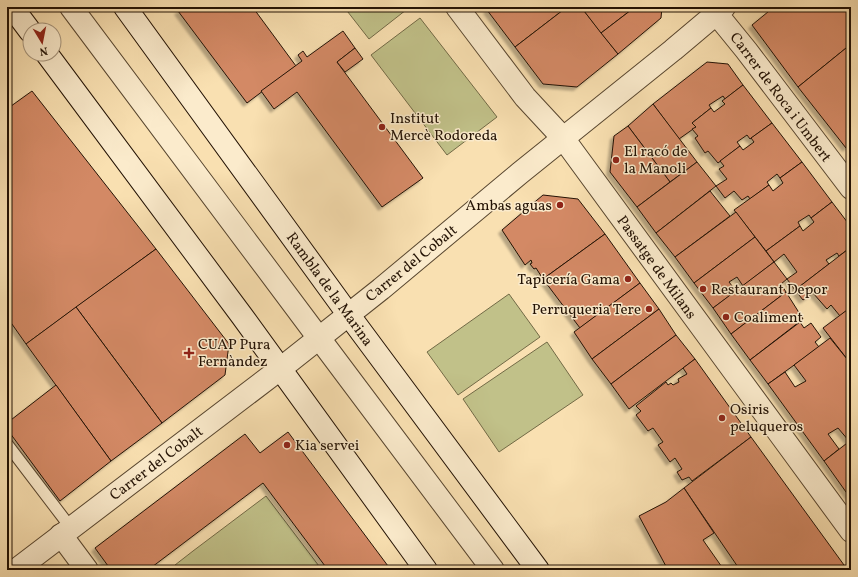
<svg xmlns="http://www.w3.org/2000/svg" width="858" height="577" viewBox="0 0 858 577" font-family="Vollkorn,serif">
  <style>
    .green { fill: #c1c189; stroke: #726a46 }
    .building { fill: #d38965; stroke: #231204; filter: url(#shadow) }
    .lines { fill: none; stroke-linecap: round; stroke-linejoin: round }
    .lane-casing { stroke: #58462f; stroke-width: 13 }
    .street-casing { stroke: #58462f; stroke-width: 24 }
    .secondary-casing { stroke: #231204; stroke-width: 24 }
    .lane { stroke: #fbebcc; stroke-width: 11 }
    .street { stroke: #fbebcc; stroke-width: 22 }
    .secondary { stroke: #fbebcc; stroke-width: 22 }
    .poi-dot { fill: #8f2418; stroke: #fbebcc; stroke-width: 1.5 }
    .labels { text-anchor: middle; stroke-width: 3; stroke-linejoin: round; paint-order: stroke }
    .street-label { font-size: 15px; fill: #231204; stroke: #fbebcc }
    .poi-label { font-size: 15px; fill: #231204; stroke: #fbebcc; text-anchor: start }
  </style>
  <defs>
    <filter id="shadow"><feDropShadow dx="-3.5" dy="3.5" stdDeviation="1" flood-color="#0004"/></filter>
  </defs>
  <rect width="100%" height="100%" fill="#f9e0b1"/>
  <filter id="stains"><feTurbulence type="fractalNoise" baseFrequency=".005" numOctaves="4"/><feColorMatrix values="0 0 0 0 .2 0 0 0 0 .09 0 0 0 0 .02 0 0 0 .5 -.17"/></filter>
  <radialGradient id="worn" r=".72"><stop offset=".6" stop-color="#630" stop-opacity="0"/><stop offset="1" stop-color="#630" stop-opacity=".3"/></radialGradient>
  <!-- green -->
  <g class="green">
    <polygon points="344,7 403,7 406,10 369,39"/>
    <polygon points="420,18 497,117 447,155 371,55"/>
    <polygon points="509,294 540,337 458,395 427,352"/>
    <polygon points="547,342 583,395 499,452 463,399"/>
    <polygon points="266,496 322,570 171,570 175,565 193,551"/>
  </g>
  <!-- building -->
  <g class="building">
    <polygon points="185,7 256,7 254,9 296,66 247,103 178,11"/>
    <polygon points="491,7 567,7 515,47 487,10"/>
    <polygon points="567,7 581,7 618,54 577,87 543,84 515,47"/>
    <polygon points="581,7 635,7 601,33"/>
    <polygon points="635,7 662,7 661,18 618,54 601,33"/>
    <polygon points="774,7 851,7 851,44 798,87 752,25"/>
    <polygon points="343,31 355,48 337,62 423,178 382,207 297,92 274,109 261,91 302,61 298,55 303,51 307,57"/>
    <polygon points="851,44 851,144 846,148 798,87"/>
    <polygon points="355,48 363,59 345,72 337,62"/>
    <polygon points="707,62 728,64 743,85 725,99 723,96 709,105 711,108 692,123 696,127 679,139 653,104"/>
    <polygon points="743,85 772,123 750,139 747,135 737,142 740,146 718,163 708,151 705,153 695,138 698,136 692,129 696,127 692,123 711,108 714,112 725,104 722,101"/>
    <polygon points="32,91 156,249 26,344 7,317 7,109"/>
    <polygon points="653,104 697,162 670,182 628,126"/>
    <polygon points="772,123 802,162 780,178 777,174 767,182 769,185 750,199 748,196 742,200 734,191 725,198 716,186 727,179 719,169 724,166 720,161 740,146 743,150 754,142 751,138"/>
    <polygon points="628,126 670,182 637,207 610,172 614,136"/>
    <polygon points="697,162 716,186 656,233 637,207"/>
    <polygon points="802,162 832,202 811,218 809,215 798,222 800,226 766,251 734,210 769,185 773,191 783,183 780,178"/>
    <polygon points="710,191 730,216 675,257 656,233"/>
    <polygon points="543,195 578,199 605,234 543,279 536,268 534,269 530,264 532,263 531,260 525,265 502,230"/>
    <polygon points="832,202 851,227 851,247 839,256 837,253 826,260 829,264 795,290 787,279 797,272 784,254 774,262 766,251 800,226 803,231 814,222 811,218"/>
    <polygon points="736,212 755,237 694,283 675,257"/>
    <polygon points="605,234 640,283 580,328 543,279"/>
    <polygon points="755,237 774,262 743,286 737,277 729,282 736,291 713,308 694,283"/>
    <polygon points="851,247 851,307 840,316 831,305 827,309 813,293 803,300 795,290"/>
    <polygon points="156,249 229,344 225,375 162,423 76,307"/>
    <polygon points="774,262 787,279 781,284 786,292 731,334 713,308"/>
    <polygon points="640,283 659,309 592,359 574,332"/>
    <polygon points="786,292 803,319 750,360 731,334"/>
    <polygon points="76,307 162,423 111,461 26,344"/>
    <polygon points="851,307 851,364 823,328"/>
    <polygon points="659,309 676,335 611,384 592,359"/>
    <polygon points="800,322 804,328 811,323 821,337 815,342 819,347 768,384 750,360"/>
    <polygon points="676,335 695,359 629,409 611,384"/>
    <polygon points="830,338 851,364 851,440 849,441 838,428 828,434 839,449 824,461 768,384 785,372 795,387 806,381 794,365"/>
    <polygon points="695,359 751,437 692,481 689,477 682,480 677,472 682,469 675,458 670,462 658,445 663,442 653,428 648,431 636,415 641,411 636,406 666,382 668,385 671,383 673,385 679,382 678,379 687,374 683,368"/>
    <polygon points="56,385 111,461 60,501 7,429 7,423"/>
    <polygon points="288,432 391,570 328,570 263,483 148,570 111,570 95,548 245,434 260,453"/>
    <polygon points="751,437 844,565 843,570 740,570 684,488"/>
    <polygon points="851,440 851,499 824,461"/>
    <polygon points="684,488 714,533 703,540 724,570 668,570 639,516 666,502"/>
  </g>
  <g class="lines">
    <!-- lane casing -->
    <g class="lane-casing">
      <polyline id="lane" points="7,444 71,528"/>
    </g>
    <!-- street casing -->
    <g class="street-casing">
      <g id="street">
        <polyline points="71,7 312,329"/>
        <polyline points="457,7 525,97 563,138 851,531"/>
        <polyline points="711,7 746,50 851,188"/>
        <polyline points="325,346 493,570"/>
        <polyline points="61,535 87,570"/>
        <polyline points="16,570 280,369 381,289 520,173 673,50 724,7"/>
      </g>
    </g>
    <!-- secondary casing -->
    <g class="secondary-casing">
      <g id="secondary">
        <polyline points="12,7 30,31"/>
        <polyline points="125,7 348,314 538,570"/>
        <polyline points="47,54 242,316 426,570"/>
      </g>
    </g>
    <!-- lane -->
    <use href="#lane" class="lane"/>
    <!-- street -->
    <use href="#street" class="street"/>
    <!-- secondary -->
    <use href="#secondary" class="secondary"/>
  </g>
  <!-- markers -->
  <g class="poi-dot">
    <circle cx="382" cy="127" r="4"/>
    <circle cx="616" cy="160" r="4"/>
    <circle cx="560" cy="205" r="4"/>
    <circle cx="628" cy="279" r="4"/>
    <circle cx="703" cy="289" r="4"/>
    <circle cx="649" cy="309" r="4"/>
    <circle cx="726" cy="317" r="4"/>
    <path d="M187 347h4v4h4v4h-4v4h-4v-4h-4v-4h4z"/>
    <circle cx="722" cy="418" r="4"/>
    <circle cx="287" cy="445" r="4"/>
  </g>
  <g class="labels">
    <!-- street labels -->
    <g class="street-label">
      <text transform="translate(781 97) rotate(53)" y="5">Carrer de Roca i Umbert</text>
      <text transform="translate(411 263) rotate(-39)" y="5">Carrer del Cobalt</text>
      <text transform="translate(657 267) rotate(54)" y="5">Passatge de Milans</text>
      <text transform="translate(330 289) rotate(54)" y="5">Rambla de la Marina</text>
      <text transform="translate(156 463) rotate(-37)" y="5">Carrer del Cobalt</text>
    </g>
    <!-- poi labels -->
    <g class="poi-label">
      <text x="390" y="123">Institut<tspan x="390" dy="17">Mercè Rodoreda</tspan></text>
      <text x="624" y="156">El racó de<tspan x="624" dy="17">la Manoli</tspan></text>
      <text x="552" y="210" text-anchor="end">Ambas aguas</text>
      <text x="620" y="284" text-anchor="end">Tapicería Gama</text>
      <text x="711" y="294">Restaurant Depor</text>
      <text x="641" y="314" text-anchor="end">Perruqueria Tere</text>
      <text x="734" y="322">Coaliment</text>
      <text x="198" y="349">CUAP Pura<tspan x="198" dy="17">Fernàndez</tspan></text>
      <text x="730" y="414">Osiris<tspan x="730" dy="17">peluqueros</tspan></text>
      <text x="295" y="450">Kia servei</text>
    </g>
  </g>
  <!-- margin -->
  <rect width="858" height="577" fill="none" stroke="#f9e0b1" stroke-width="24"/>
  <rect x="8" y="8" width="842" height="561" fill="none" stroke="#231204" stroke-width="2"/>
  <rect x="12" y="12" width="834" height="553" fill="none" stroke="#231204"/>
  <!-- north arrow -->
  <g transform="translate(42 42) rotate(170)"><circle r="19" fill="#fbebcc" stroke="#a5947c"/>
  <path d="M0-3L7 15L0 10L-7 15Z" fill="#8f2418"/>
  <text y="-6" font-size="11" font-weight="bold" text-anchor="middle" fill="#231204">N</text>
  </g>
  <rect width="100%" height="100%" filter="url(#stains)"/>
  <rect width="100%" height="100%" fill="url(#worn)"/>
</svg>
